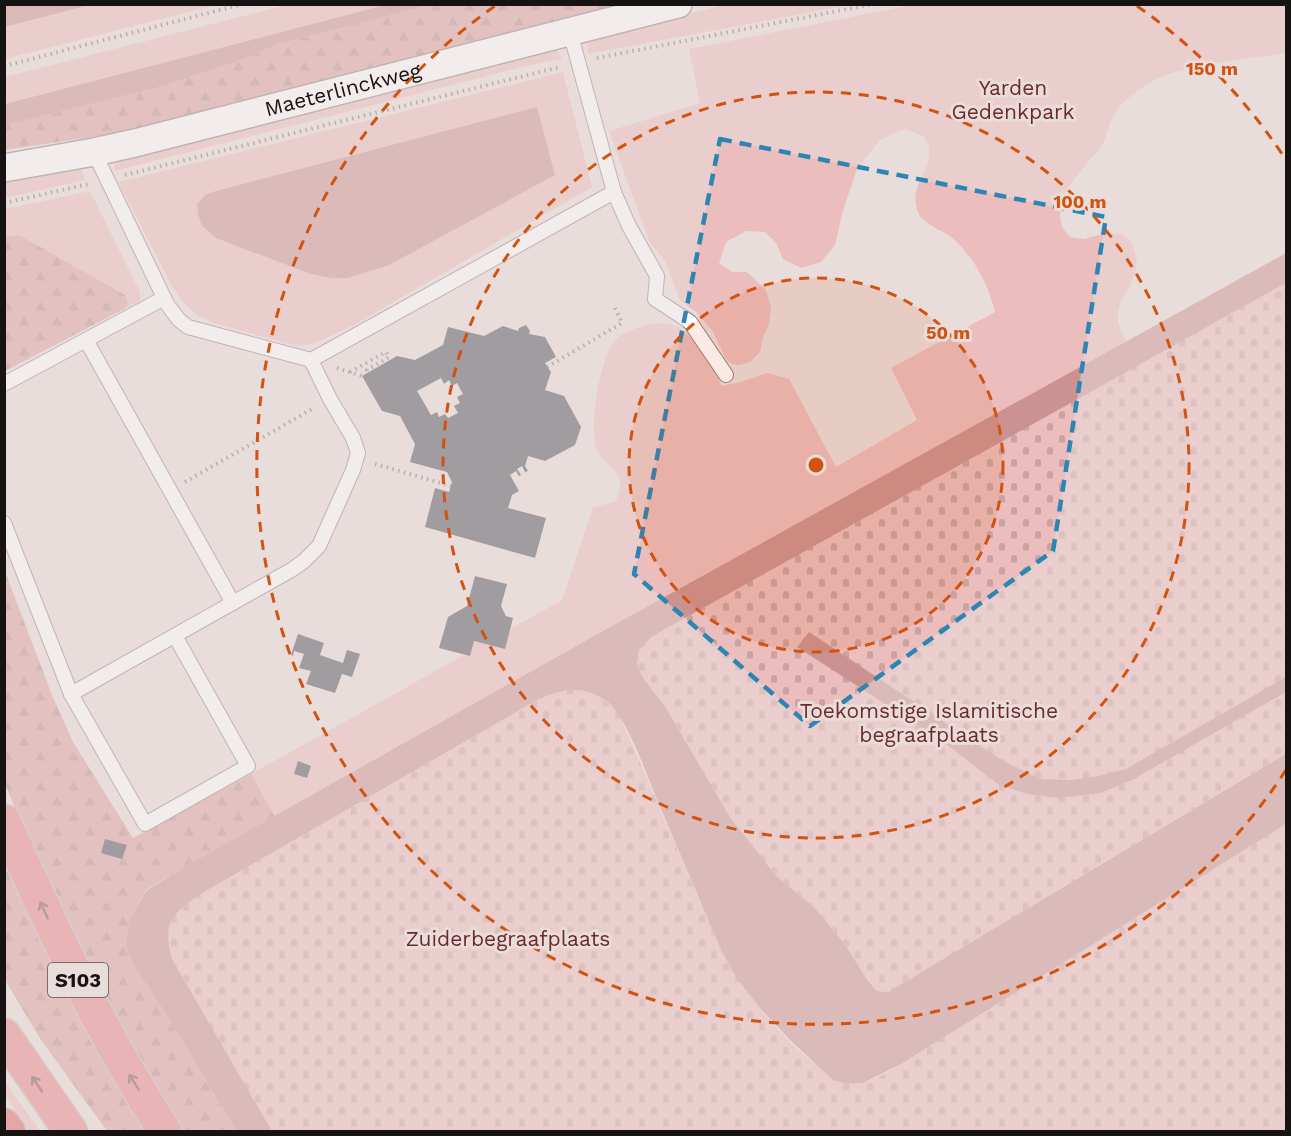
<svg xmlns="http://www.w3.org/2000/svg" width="1291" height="1136" viewBox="0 0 1291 1136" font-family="'Work Sans',sans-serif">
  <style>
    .green { fill: #ebbdbc }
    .forest { fill: url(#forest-firs) }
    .cemetery { fill: url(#cemetery-stones) }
    .water { fill: #cb9291 }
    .building { fill: #474f55; fill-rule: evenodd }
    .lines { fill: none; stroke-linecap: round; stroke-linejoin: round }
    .service-casing { stroke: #8e8382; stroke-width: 16 }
    .minor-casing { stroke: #8e8382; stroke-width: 30 }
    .trunk-casing { stroke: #bebdbd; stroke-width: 36 }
    .motorway-casing { stroke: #bebdbd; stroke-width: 36 }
    .path { stroke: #7f7776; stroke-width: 4; stroke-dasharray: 1.5 4.5; stroke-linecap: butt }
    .service { stroke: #fff; stroke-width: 14 }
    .minor { stroke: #fff; stroke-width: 27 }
    .trunk { stroke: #e68486; stroke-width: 33 }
    .motorway { stroke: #e06568; stroke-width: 33 }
    .oneway { stroke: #7f4c4c }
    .marked { fill: none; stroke: #2c85b3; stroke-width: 4.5; stroke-dasharray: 12 8; stroke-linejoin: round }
    .ring { fill: none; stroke: #d3520d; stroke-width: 3; stroke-dasharray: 10 8 }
    .labels { text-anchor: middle; stroke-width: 6; stroke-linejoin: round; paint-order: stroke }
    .shield { fill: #e9dddc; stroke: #57504f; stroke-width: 1.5 }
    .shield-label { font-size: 20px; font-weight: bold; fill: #181313 }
    .park-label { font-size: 21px; fill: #6e292b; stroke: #e9dddc }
    .street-label { font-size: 21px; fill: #181313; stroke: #e9dddc }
    .centre { fill: #d3520d; stroke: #e9dddc; stroke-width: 3 }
    .ring-label { font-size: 18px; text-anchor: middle; font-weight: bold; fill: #d3520d; stroke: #e9dddc; stroke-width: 6; stroke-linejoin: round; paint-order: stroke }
  </style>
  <defs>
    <pattern id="forest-firs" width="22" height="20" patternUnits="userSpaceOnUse" patternTransform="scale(1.5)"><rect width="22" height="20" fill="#dba1a0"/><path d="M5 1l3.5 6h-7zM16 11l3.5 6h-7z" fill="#bb8a89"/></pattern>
    <pattern id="cemetery-stones" width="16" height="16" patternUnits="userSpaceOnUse" patternTransform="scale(1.5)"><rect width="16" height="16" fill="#ebbdbc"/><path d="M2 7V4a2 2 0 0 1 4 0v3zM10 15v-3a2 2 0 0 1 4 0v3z" fill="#c9a2a1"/></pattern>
  </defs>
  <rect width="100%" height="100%" fill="#e9dddc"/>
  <!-- green -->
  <g class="green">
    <polygon points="90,5 216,5 5,59 5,27"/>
    <polygon points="286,5 389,5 5,104 4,77"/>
    <polygon points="723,5 851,5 588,54 587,40"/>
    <path d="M912,5H1286V53C1247,60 1193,62 1157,79C1143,86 1123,100 1115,113C1109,122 1108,134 1103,143C1089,166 1051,194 1062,226C1063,229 1067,234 1070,237L1084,239L1106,233L1122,234L1132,242L1137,260L1135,273L1129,289L1121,301L1118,311V322L1126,342L275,816L251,774L464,655L470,656L474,641L504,649L510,629L562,600L593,507L615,502C632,468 603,471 596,447C589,426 600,352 618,337C624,333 635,328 643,326C655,322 672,322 682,330C702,346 711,363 722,386L744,381L767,373L789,379L836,467L917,420L891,368L995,312C988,284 974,256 951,237C942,230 926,225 920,216C905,188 932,171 929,148C929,145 925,139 923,136L905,129L880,140L857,169L843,210L835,245L821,262L801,268L783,259L776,243L765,232L746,231L726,242L719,263L732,272H747L766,290L771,308L769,324L763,337L760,352L750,362L739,365L732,364L725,358L713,331L696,312L680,300L665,261L649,241L609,131L700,103L689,49Z"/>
    <polygon points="549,48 558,51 562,59 531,65 115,171 114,164 121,157"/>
    <polygon points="563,72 592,187 354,325 313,344 296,346 217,324 198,316 185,304 173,288 118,182"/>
    <polygon points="81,170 85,180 5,198 4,181"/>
    <polygon points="90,191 140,292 140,301 126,308 128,302 124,295 21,236 5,235 5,209"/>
    <polygon points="5,1082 40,1131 29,1131 5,1095"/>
  </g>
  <!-- forest -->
  <g class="forest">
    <polygon points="430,5 627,5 112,134 5,150 4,125 164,86 238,61 276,45"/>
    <polygon points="5,235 21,236 125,295 128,302 126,308 5,371"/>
    <polygon points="4,569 52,695 73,742 133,838 251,774 275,816 182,868 146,890 130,918 127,945 132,963 164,1011 236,1131 180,1131 102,994 33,853 5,784"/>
    <polygon points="4,859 152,1131 107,1131 41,1040 5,980"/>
  </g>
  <!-- cemetery -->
  <g class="cemetery">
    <polygon points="1286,283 1286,754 888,992 877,991 868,981 844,943 815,908 776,876 730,817 666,708 643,678 637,664 639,650 650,637"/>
    <path d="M570,689C592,692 604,697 619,714L721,950C746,994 789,1052 834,1076C839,1079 844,1084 850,1084C868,1085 886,1073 901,1064L1286,824V1131H272L172,959C163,923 170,916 199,895L537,700L559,690Z"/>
  </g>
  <!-- water -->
  <g class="water">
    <polygon points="5,4 90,4 90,5 5,27"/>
    <polygon points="389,4 430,5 276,45 238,61 164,86 5,125 5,104"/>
    <polygon points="537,107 555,175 389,265 348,278 331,278 311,274 216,238 202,226 198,214 197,204 205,195 216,191"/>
    <path d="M1286,253V283L651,637L639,650L637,664L643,678L666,708L730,817L776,876L815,908L844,943L868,981L877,991L888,992L1286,754V824L901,1064L863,1083L848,1084L833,1080L790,1040L760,1008L736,977L721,950C700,901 679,851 658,802C648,778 626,714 606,701C581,684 562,689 537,700L199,895C170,916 163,923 172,959L272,1131H236L164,1011L132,963L126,945L130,918L146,891L182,868L603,631Z"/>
    <polygon points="809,632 1003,761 1040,779 1071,780 1098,776 1126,769 1286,677 1286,692 1132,780 1100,793 1059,798 1027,794 999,785 941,740 797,647"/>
  </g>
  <!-- building -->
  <g class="building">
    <path d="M526,325L530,331L529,334L545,337L556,357L545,363L551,372L545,390L564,396L581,427L575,445L545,461L528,456L525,466L528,471L525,472L522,466L517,469L521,475L519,476L516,471L510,475L519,491L512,495L508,508L546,518L535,558L425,527L435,488L449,492L452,482L447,472L410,462L415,444L400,416L382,411L362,376L397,356L415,360L443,345L448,327L484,336L503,326L518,331L519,328ZM441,378L444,384L449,380L452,386L457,383L463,394L457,397L460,403L454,406L458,413L448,418L445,414L439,417L437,412L431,415L417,391Z"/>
    <polygon points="475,576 507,584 501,606 506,616 513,618 505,649 474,641 470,656 439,648 448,617 467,606"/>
    <polygon points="298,634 324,643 320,655 343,663 347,650 360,654 352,677 342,674 335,693 306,684 311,671 299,668 304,654 294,651 293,656 291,655"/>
    <polygon points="298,761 311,766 307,778 294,774"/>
    <polygon points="105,839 127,845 122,859 101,853"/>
  </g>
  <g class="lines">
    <!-- service casing -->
    <g class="service-casing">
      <g id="service">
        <polyline points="570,32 614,192 629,226 657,276 655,299 690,322 726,375"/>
        <polyline points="94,152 167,304 179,320 188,327 311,360 614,192"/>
        <polyline points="86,340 233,603"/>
        <polyline points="4,384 164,298"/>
        <polyline points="4,523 71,694 145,824 248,766 175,636"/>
        <polyline points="71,694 293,569 304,561 319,546 353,470 358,453 353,438 330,399 311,360"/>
      </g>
    </g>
    <!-- minor casing -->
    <g class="minor-casing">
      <g id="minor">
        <path id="s1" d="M4,168L94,152L135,143L678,4"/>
      </g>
    </g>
    <!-- trunk casing -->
    <g class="trunk-casing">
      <g id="trunk">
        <path d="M4,821C52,928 101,1033 165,1132"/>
        <polyline points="4,1035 71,1132"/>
      </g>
    </g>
    <!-- motorway casing -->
    <g class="motorway-casing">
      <polyline id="motorway" points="4,1125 9,1132"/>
    </g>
    <!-- path -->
    <g class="path">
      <polyline points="597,58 873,4"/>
      <polyline points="4,66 243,4"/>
      <polyline points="125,175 560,67"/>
      <polyline points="4,203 89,184"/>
      <polyline points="547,367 622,323 614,306"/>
      <polyline points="337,368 362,376"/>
      <polyline points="350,372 386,352 389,357 367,370 368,372"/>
      <polyline points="375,464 451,486"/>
      <polyline points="185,482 314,408"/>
    </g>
    <!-- service -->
    <use href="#service" class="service"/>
    <!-- minor -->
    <use href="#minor" class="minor"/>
    <!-- trunk -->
    <use href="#trunk" class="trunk"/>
    <!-- motorway -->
    <use href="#motorway" class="motorway"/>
  </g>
  <!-- one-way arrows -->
  <defs><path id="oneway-shaft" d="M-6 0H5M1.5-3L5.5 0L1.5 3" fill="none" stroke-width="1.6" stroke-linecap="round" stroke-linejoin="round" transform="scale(1.5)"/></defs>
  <g class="oneway">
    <use href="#oneway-shaft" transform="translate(44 910) rotate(-114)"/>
    <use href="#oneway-shaft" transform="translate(134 1082) rotate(-122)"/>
    <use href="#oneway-shaft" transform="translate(37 1084) rotate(-124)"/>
  </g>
  <!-- marked area -->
  <path d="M0 0H1291V1136H0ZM720,139L1106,217L1053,551L810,726L634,574Z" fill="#e9dddc" fill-opacity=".55" fill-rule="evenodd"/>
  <path class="marked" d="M720,139L1106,217L1053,551L810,726L634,574Z"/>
  <!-- distance rings -->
  <circle cx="816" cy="465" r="187" fill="#d3520d" fill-opacity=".12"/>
  <g class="ring">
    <circle cx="816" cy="465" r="187"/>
    <circle cx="816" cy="465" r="373"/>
    <path d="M1286 770A560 560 0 1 1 495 6M1137 6A560 560 0 0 1 1286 160"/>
  </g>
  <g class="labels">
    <!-- shield labels -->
    <rect class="shield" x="48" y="963" width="60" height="34" rx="4.5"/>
    <g class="shield-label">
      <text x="78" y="987">S103</text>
    </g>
    <!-- park labels -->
    <g class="park-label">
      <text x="1013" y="95">Yarden<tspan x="1013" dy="24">Gedenkpark</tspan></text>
      <text x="929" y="718">Toekomstige Islamitische<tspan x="929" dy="24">begraafplaats</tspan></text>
      <text x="508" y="946">Zuiderbegraafplaats</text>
    </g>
    <!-- street labels -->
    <g class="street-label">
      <text dy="7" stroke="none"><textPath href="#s1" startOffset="348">Maeterlinckweg</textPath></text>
    </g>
  </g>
  <circle cx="816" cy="465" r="9" class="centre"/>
  <g class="ring-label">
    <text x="1212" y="75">150 m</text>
    <text x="1080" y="208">100 m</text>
    <text x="948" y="339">50 m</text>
  </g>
  <!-- border -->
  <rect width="1291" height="1136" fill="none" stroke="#181313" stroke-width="12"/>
</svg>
